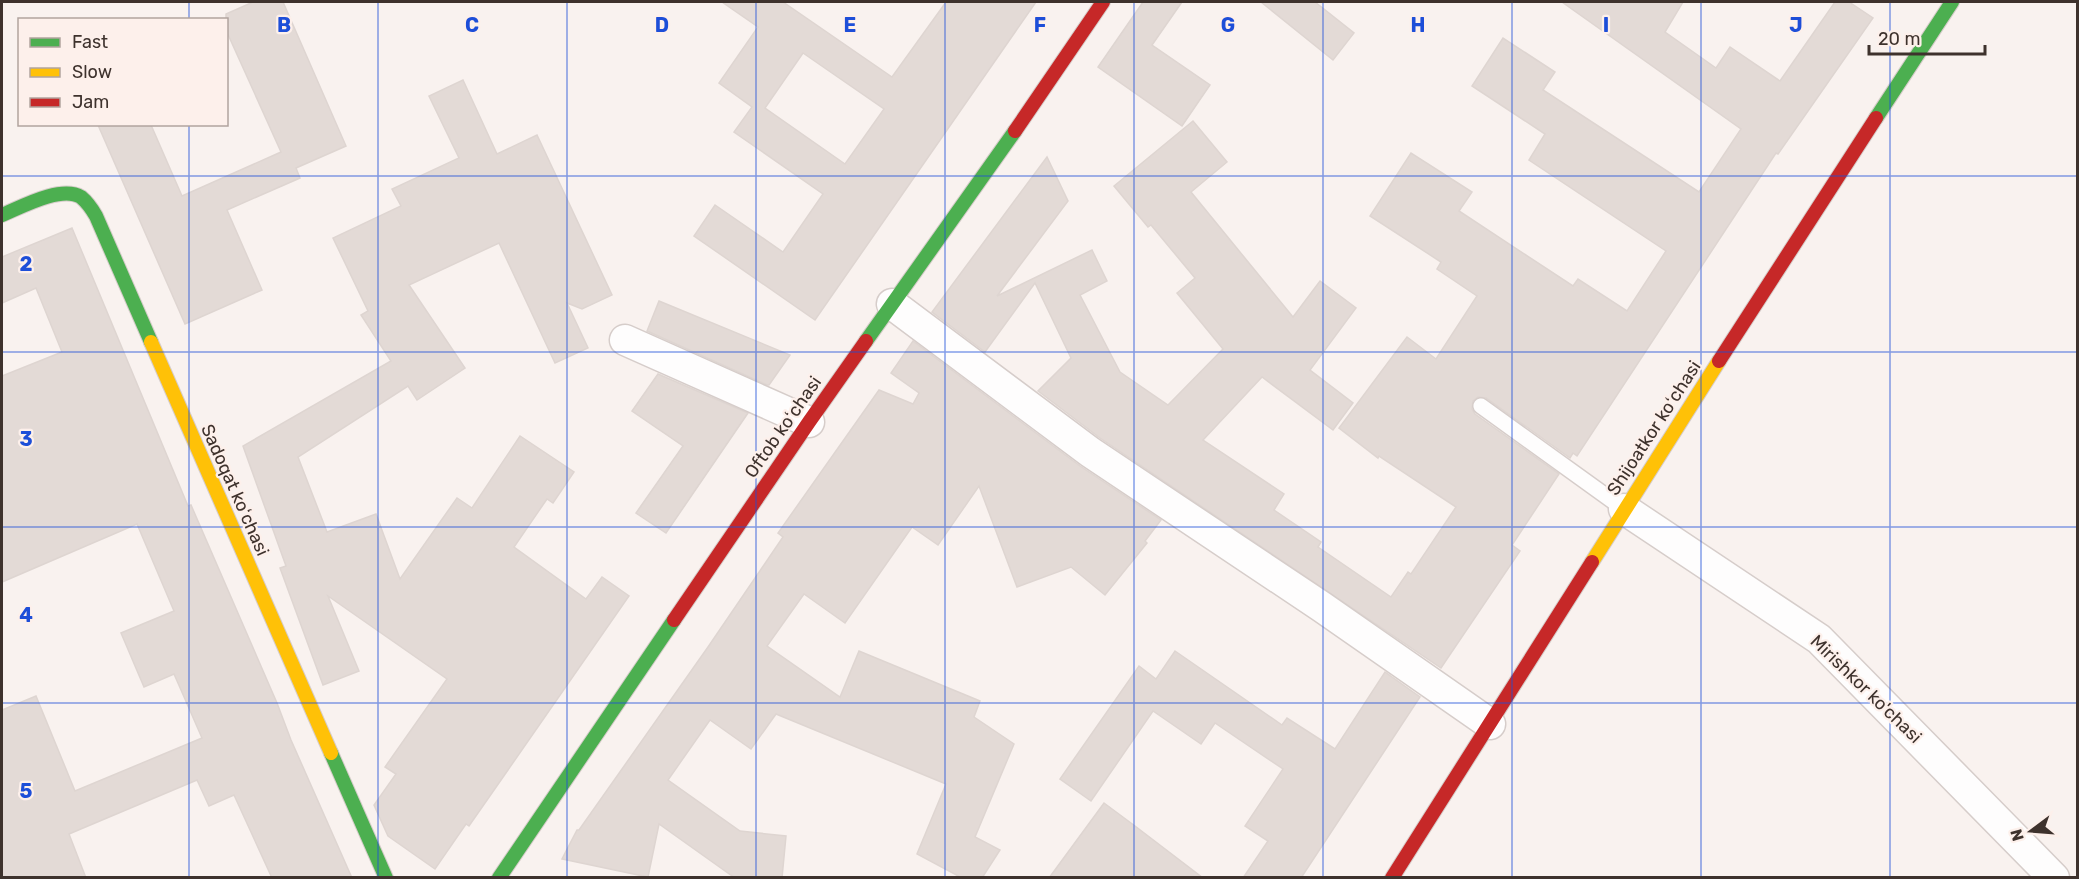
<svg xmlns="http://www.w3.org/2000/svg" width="2079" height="879" viewBox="0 0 2079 879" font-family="Rubik,sans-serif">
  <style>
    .building { fill: #e3dad6; stroke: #ded5d1; stroke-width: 1.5; fill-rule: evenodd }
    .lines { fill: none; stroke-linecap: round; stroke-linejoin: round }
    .lane-casing { stroke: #d6cdca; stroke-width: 18 }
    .street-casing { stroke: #d6cdca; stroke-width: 33 }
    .fast-casing { stroke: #d6cdca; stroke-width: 16 }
    .slow-casing { stroke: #d6cdca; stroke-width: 16 }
    .jam-casing { stroke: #d6cdca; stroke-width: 16 }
    .lane { stroke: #fefdfd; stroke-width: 15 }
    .street { stroke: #fefdfd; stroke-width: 30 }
    .fast { stroke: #4caf50; stroke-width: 14 }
    .slow { stroke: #ffc107; stroke-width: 14 }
    .jam { stroke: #c62828; stroke-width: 14 }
    .grid { fill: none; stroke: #1d4ed8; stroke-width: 1.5; stroke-opacity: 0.55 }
    .labels { text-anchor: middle; stroke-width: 4.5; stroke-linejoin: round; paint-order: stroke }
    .street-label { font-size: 18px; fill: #3e322d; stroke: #fdf0eb }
    .grid-label { font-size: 20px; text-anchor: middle; font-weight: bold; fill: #1d4ed8; stroke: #fdf0eb; stroke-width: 4.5; stroke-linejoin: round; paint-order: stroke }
  </style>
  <rect width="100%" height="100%" fill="#f9f2ef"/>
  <!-- building -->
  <g class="building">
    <polygon points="253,2 283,2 346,146 296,168 300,178 227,210 262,290 185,324 98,125 151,125 182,196 281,152 226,30 226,14"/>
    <path d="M722,2H783L892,77L946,2H1036L815,320L694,236L715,205L783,252L823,194L734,132L752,107L719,83L758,27ZM803,53L884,109L845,164L765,108Z"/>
    <polygon points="1143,2 1182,2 1152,45 1210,85 1182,126 1098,67"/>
    <polygon points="1261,2 1315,2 1354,33 1333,60"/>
    <polygon points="1562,2 1683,2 1665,32 1716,68 1730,47 1780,81 1835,2 1849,2 1873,18 1778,154 1776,153 1577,456 1573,453 1570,458 1486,398 1478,397 1473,401 1472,409 1475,414 1559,474 1512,545 1520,551 1441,668 1100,438 1038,391 1071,358 1035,283 985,352 932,312 1047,157 1068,201 997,296 1092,250 1107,281 1080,295 1120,372 1168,405 1223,349 1177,293 1195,278 1151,225 1148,227 1114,186 1193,121 1227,162 1191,192 1293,317 1320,281 1356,308 1310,370 1353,403 1333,430 1262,377 1203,440 1284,494 1274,510 1321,542 1318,547 1391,597 1408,572 1411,574 1456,507 1379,456 1378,458 1339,428 1407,337 1436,359 1477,296 1437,269 1441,262 1370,216 1411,153 1472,192 1459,211 1573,286 1578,279 1627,311 1666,251 1529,160 1545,134 1472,86 1503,38 1555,72 1543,90 1699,192 1741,129"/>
    <polygon points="463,80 497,154 537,135 612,295 582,309 567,303 588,348 555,363 499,243 409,285 465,368 417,400 408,386 298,457 327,532 376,514 400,579 457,498 472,508 520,436 574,472 553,503 547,499 514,547 586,599 602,577 629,596 469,826 466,824 435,869 388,836 374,805 396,774 385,767 447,679 328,596 359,671 323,685 280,568 286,566 243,446 391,361 361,315 368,311 333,238 401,206 392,189 459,158 429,96"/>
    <polygon points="72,228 188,506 191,505 277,703 291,740 352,878 272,878 234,795 209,806 197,780 69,834 86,878 2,878 2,710 36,696 75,791 202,738 174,674 144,687 121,633 174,611 137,524 2,582 2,376 62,352 36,288 2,303 2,257"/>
    <polygon points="659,301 790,355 769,385 767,385 647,331"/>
    <polygon points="913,341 1080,466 1161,520 1145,541 1147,543 1105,595 1071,567 1017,587 979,486 938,545 912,527 845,623 804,594 767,646 840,697 859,651 980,701 974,717 1014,744 975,837 1000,850 982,878 962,878 917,854 946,784 776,714 751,749 710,720 668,780 740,831 786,836 782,878 735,878 659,824 648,877 562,859 577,830 579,830 708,647 783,537 778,533 879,390 913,404 919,393 891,373"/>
    <polygon points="658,374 748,413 666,533 636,513 683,446 632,411"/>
    <polygon points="1175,651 1282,725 1287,718 1335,749 1385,672 1420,697 1301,878 1243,878 1268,841 1245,826 1283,769 1215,723 1201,744 1153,711 1091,801 1060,779 1139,666 1156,679"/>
    <polygon points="1104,803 1135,826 1203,878 1049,878"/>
  </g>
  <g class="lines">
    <!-- lane casing -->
    <g class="lane-casing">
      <polyline id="lane" points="1481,406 1624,509"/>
    </g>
    <!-- street casing -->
    <g class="street-casing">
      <g id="street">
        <polyline points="892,304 1090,452 1322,607 1490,724"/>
        <polyline points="625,340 809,422"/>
        <polyline points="1624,509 1819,639 2054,878"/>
      </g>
    </g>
    <!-- fast casing -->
    <g class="fast-casing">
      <g id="fast">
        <polyline points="1876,118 1952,2"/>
        <path d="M2,215C21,207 61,185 81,197C87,202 92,209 96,216L151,342"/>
        <polyline points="866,341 1015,131"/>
        <polyline points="331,753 386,878"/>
        <polyline points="499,878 674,620"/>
      </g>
    </g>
    <!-- slow casing -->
    <g class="slow-casing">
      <g id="slow">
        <polyline points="151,342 331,753"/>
        <polyline points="1592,562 1719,361"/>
      </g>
    </g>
    <!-- jam casing -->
    <g class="jam-casing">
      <g id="jam">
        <polyline points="1015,131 1103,2"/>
        <polyline points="1719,361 1876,118"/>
        <polyline points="674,620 809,422 866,341"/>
        <polyline points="1392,878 1592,562"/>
      </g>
    </g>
    <!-- lane -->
    <use href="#lane" class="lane"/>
    <!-- street -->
    <use href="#street" class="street"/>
    <!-- fast -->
    <use href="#fast" class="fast"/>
    <!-- slow -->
    <use href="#slow" class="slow"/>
    <!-- jam -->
    <use href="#jam" class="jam"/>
  </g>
  <!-- grid -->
  <path class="grid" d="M189,2V20M378,2V878M567,2V878M756,2V878M945,2V878M1134,2V878M1323,2V878M1512,2V878M1701,2V878M1890,2V878M189,124V878M2,176H2078M2,352H2078M2,527H2078M2,703H2078"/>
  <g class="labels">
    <!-- street labels -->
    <g class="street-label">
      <text transform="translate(783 427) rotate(-55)" y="6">Oftob koʻchasi</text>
      <text transform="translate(1654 428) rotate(-57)" y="6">Shijoatkor koʻchasi</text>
      <text transform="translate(235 490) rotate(66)" y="6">Sadoqat koʻchasi</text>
      <text transform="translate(1866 689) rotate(44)" y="6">Mirishkor ko'chasi</text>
    </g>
  </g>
  <g class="grid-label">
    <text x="284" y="32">B</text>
    <text x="472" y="32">C</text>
    <text x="662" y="32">D</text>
    <text x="850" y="32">E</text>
    <text x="1040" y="32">F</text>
    <text x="1228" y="32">G</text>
    <text x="1418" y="32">H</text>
    <text x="1606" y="32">I</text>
    <text x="1796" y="32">J</text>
    <text x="26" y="271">2</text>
    <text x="26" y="446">3</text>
    <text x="26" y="622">4</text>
    <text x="26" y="798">5</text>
  </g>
  <!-- border -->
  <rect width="2079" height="879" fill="none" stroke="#3e322d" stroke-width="6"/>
  <!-- legend -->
  <rect x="18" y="18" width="210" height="108" fill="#fdf0eb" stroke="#b1a49f" stroke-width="1.5"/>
  <rect x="30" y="38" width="30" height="9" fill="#4caf50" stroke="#b1a49f" stroke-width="1.5"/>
  <text x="72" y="48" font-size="18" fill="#3e322d">Fast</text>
  <rect x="30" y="68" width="30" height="9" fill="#ffc107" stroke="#b1a49f" stroke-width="1.5"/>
  <text x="72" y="78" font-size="18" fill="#3e322d">Slow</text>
  <rect x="30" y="98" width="30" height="9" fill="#c62828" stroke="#b1a49f" stroke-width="1.5"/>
  <text x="72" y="108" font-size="18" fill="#3e322d">Jam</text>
  <!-- north arrow -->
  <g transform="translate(2031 831) rotate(254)" stroke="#fdf0eb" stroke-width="4.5" paint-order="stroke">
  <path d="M0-4.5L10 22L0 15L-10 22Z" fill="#3e322d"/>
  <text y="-9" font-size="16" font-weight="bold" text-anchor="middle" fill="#3e322d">N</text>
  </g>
  <!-- scale -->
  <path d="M1869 45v9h116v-9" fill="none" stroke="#3e322d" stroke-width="3"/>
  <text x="1878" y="45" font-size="18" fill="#3e322d" stroke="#fdf0eb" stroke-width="4.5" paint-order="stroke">20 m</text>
</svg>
